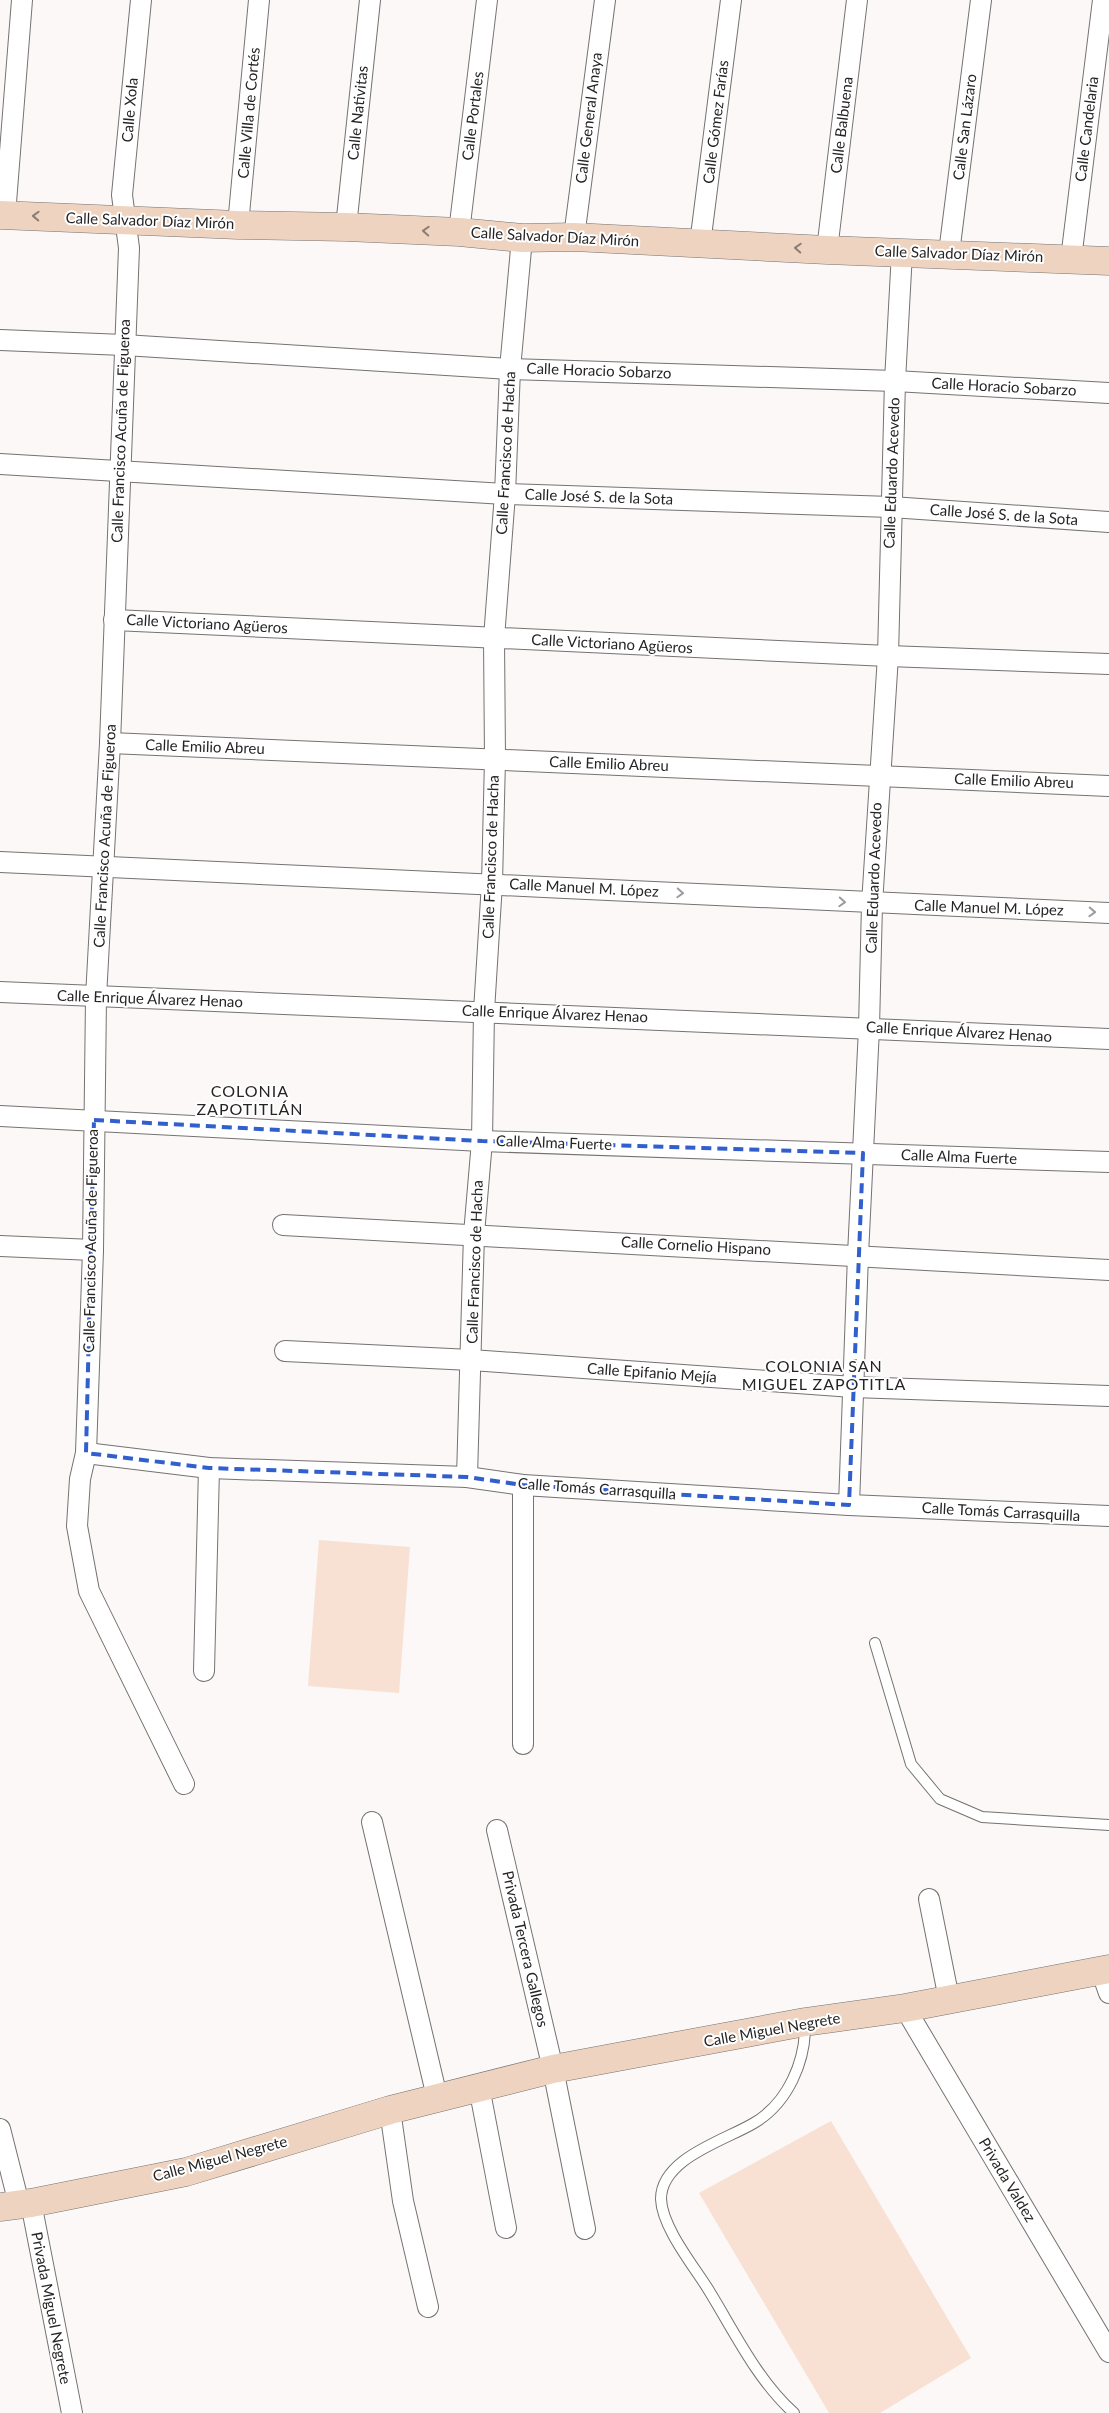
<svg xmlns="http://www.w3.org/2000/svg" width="1109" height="2413" viewBox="0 0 1109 2413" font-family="Lato,sans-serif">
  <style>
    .green { fill: #f8e1d3 }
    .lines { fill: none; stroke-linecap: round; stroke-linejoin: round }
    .lane-casing { stroke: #757270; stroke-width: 12 }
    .street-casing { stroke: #757270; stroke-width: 22 }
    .secondary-casing { stroke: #757270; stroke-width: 29 }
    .lane { stroke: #fff; stroke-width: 10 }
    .street { stroke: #fff; stroke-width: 20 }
    .secondary { stroke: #eed4c0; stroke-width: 28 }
    .oneway { stroke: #8a7c72 }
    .oneway2 { stroke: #9d9c9c }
    .marked { fill: none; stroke: #315fce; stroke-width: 4; stroke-dasharray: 10 6; stroke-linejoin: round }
    .labels { text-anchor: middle; stroke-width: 4; stroke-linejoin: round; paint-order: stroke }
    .street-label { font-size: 15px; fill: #262424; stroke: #fff }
    .neighbourhood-label { font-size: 16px; letter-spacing: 1px; fill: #262424; stroke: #fff }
  </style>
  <rect width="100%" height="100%" fill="#fbf8f7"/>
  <!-- green -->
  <g class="green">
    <polygon points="319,1540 410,1547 399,1693 308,1686"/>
    <polygon points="831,2121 971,2358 880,2413 829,2413 699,2193"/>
  </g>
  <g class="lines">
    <!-- lane casing -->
    <g class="lane-casing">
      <g id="lane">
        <polyline points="875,1643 911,1764 940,1799 982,1817 1109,1825"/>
        <path d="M794,2413C757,2380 734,2331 708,2289C693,2265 662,2227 661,2199C661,2158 726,2140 754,2123C788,2103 806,2061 805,2023"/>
      </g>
    </g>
    <!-- street casing -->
    <g class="street-casing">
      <g id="street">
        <polyline points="141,0 122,195 129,248 110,743 96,997 93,1250 86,1453 80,1479 77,1526 89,1591 184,1784"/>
        <polyline points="5,215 22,0"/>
        <polyline points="238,225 259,0"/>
        <polyline points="346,227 370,0"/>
        <polyline points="459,232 487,0"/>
        <polyline points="574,237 605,0"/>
        <polyline points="700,244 731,0"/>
        <polyline points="827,250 857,0"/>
        <polyline points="949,253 981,0"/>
        <polyline points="1071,259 1103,0"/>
        <polyline points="0,340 124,345 510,369 895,381 1109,393"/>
        <polyline points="0,464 505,494 891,507 1109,522"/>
        <polyline points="114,620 888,656 1109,664"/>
        <polyline points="110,743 1109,786"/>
        <path d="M0,862C370,876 739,899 1109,913"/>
        <polyline points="0,992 1109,1039"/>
        <polyline points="0,1116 482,1141 1109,1162"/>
        <polyline points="283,1225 1109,1270"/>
        <polyline points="0,1246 93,1250"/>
        <polyline points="285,1351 471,1360 853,1387 1109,1396"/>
        <polyline points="86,1453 209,1468 467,1477 523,1485 849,1505 1109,1516"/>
        <polyline points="467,1477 474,1234 482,1141 484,1011 492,883 495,759 494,638 505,494 510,369 522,238"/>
        <polyline points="849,1505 858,1255 869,1028 872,904 888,656 895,381 902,252"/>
        <polyline points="204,1671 209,1468"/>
        <polyline points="523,1744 523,1485"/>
        <polyline points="372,1822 437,2097"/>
        <polyline points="497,1830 553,2069 585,2229"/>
        <polyline points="929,1899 949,1999"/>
        <polyline points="1101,1970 1109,1993"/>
        <polyline points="905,2008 1109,2352"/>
        <polyline points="479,2087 506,2228"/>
        <polyline points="390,2110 403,2201 428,2307"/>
        <polyline points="0,2129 19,2204"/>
        <polyline points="31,2203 72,2413"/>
      </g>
    </g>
    <!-- secondary casing -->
    <g class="secondary-casing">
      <g id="secondary">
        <polyline points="0,215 238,225 346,227 459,232 522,238 574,237 827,250 1109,261"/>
        <polyline points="0,2207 31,2203 186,2172 390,2110 553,2069 805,2022 905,2008 1109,1969"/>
      </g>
    </g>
    <!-- lane -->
    <use href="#lane" class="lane"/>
    <!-- street -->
    <use href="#street" class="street"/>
    <!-- secondary -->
    <use href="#secondary" class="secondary"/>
  </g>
  <!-- one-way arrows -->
  <defs><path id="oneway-chevron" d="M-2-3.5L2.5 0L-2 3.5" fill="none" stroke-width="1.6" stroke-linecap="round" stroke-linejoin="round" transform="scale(1.25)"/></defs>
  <g class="oneway">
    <use href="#oneway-chevron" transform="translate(36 216) rotate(-178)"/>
    <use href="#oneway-chevron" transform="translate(426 231) rotate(-177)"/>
    <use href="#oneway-chevron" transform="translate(798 248) rotate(-177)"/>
  </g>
  <g class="oneway2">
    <use href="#oneway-chevron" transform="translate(680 893) rotate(3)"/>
    <use href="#oneway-chevron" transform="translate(842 902) rotate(3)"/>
    <use href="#oneway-chevron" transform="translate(1092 912) rotate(2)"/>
  </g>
  <!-- marked area -->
  <path class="marked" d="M94,1120L482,1141L863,1153L849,1505L523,1485L467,1477L209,1468L86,1453Z"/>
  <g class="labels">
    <!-- street labels -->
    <g class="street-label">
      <text transform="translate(130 110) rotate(-85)" y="5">Calle Xola</text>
      <text transform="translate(249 113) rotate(-85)" y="5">Calle Villa de Cortés</text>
      <text transform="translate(358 113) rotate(-84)" y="5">Calle Nativitas</text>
      <text transform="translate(473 116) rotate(-83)" y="5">Calle Portales</text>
      <text transform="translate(589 118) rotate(-83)" y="5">Calle General Anaya</text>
      <text transform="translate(716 122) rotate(-83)" y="5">Calle Gómez Farías</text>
      <text transform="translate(842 125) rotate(-83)" y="5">Calle Balbuena</text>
      <text transform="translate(965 127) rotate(-83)" y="5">Calle San Lázaro</text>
      <text transform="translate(1087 129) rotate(-83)" y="5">Calle Candelaria</text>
      <text transform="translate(150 221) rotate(2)" y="5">Calle Salvador Díaz Mirón</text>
      <text transform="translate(555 237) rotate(3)" y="5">Calle Salvador Díaz Mirón</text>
      <text transform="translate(959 254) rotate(2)" y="5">Calle Salvador Díaz Mirón</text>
      <text transform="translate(599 371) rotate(2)" y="5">Calle Horacio Sobarzo</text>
      <text transform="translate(1004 387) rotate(3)" y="5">Calle Horacio Sobarzo</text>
      <text transform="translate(121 431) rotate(-88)" y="5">Calle Francisco Acuña de Figueroa</text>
      <text transform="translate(506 453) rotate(-87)" y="5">Calle Francisco de Hacha</text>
      <text transform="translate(892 473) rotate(-88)" y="5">Calle Eduardo Acevedo</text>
      <text transform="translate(599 497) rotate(2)" y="5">Calle José S. de la Sota</text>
      <text transform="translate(1004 515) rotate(4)" y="5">Calle José S. de la Sota</text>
      <text transform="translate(207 624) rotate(3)" y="5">Calle Victoriano Agüeros</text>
      <text transform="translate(612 644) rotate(3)" y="5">Calle Victoriano Agüeros</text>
      <text transform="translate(205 747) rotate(2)" y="5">Calle Emilio Abreu</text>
      <text transform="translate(609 764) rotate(2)" y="5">Calle Emilio Abreu</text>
      <text transform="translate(1014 781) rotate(2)" y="5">Calle Emilio Abreu</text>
      <text transform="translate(105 836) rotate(-87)" y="5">Calle Francisco Acuña de Figueroa</text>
      <text transform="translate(491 857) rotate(-88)" y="5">Calle Francisco de Hacha</text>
      <text transform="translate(874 878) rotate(-88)" y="5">Calle Eduardo Acevedo</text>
      <text transform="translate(584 888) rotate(3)" y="5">Calle Manuel M. López</text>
      <text transform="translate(989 908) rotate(2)" y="5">Calle Manuel M. López</text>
      <text transform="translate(150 999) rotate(2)" y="5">Calle Enrique Álvarez Henao</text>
      <text transform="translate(555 1014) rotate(2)" y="5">Calle Enrique Álvarez Henao</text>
      <text transform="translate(959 1032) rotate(3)" y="5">Calle Enrique Álvarez Henao</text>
      <text transform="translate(554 1143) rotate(2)" y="5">Calle Alma Fuerte</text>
      <text transform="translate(959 1157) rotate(2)" y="5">Calle Alma Fuerte</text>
      <text transform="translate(91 1241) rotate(-89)" y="5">Calle Francisco Acuña de Figueroa</text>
      <text transform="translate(696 1246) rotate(3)" y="5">Calle Cornelio Hispano</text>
      <text transform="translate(475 1262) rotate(-88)" y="5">Calle Francisco de Hacha</text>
      <text transform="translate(652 1373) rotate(4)" y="5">Calle Epifanio Mejía</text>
      <text transform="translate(597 1489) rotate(4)" y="5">Calle Tomás Carrasquilla</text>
      <text transform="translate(1001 1512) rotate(3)" y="5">Calle Tomás Carrasquilla</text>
      <text transform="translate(525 1949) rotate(77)" y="5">Privada Tercera Gallegos</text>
      <text transform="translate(772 2030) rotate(-10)" y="5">Calle Miguel Negrete</text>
      <text transform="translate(220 2159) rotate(-15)" y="5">Calle Miguel Negrete</text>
      <text transform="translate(1007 2180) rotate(59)" y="5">Privada Valdez</text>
      <text transform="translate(51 2308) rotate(79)" y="5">Privada Miguel Negrete</text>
    </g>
    <!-- neighbourhood labels -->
    <g class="neighbourhood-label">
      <text x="250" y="1097">COLONIA<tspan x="250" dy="18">ZAPOTITLÁN</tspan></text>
      <text x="824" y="1372">COLONIA SAN<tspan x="824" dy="18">MIGUEL ZAPOTITLA</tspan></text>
    </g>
  </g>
</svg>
